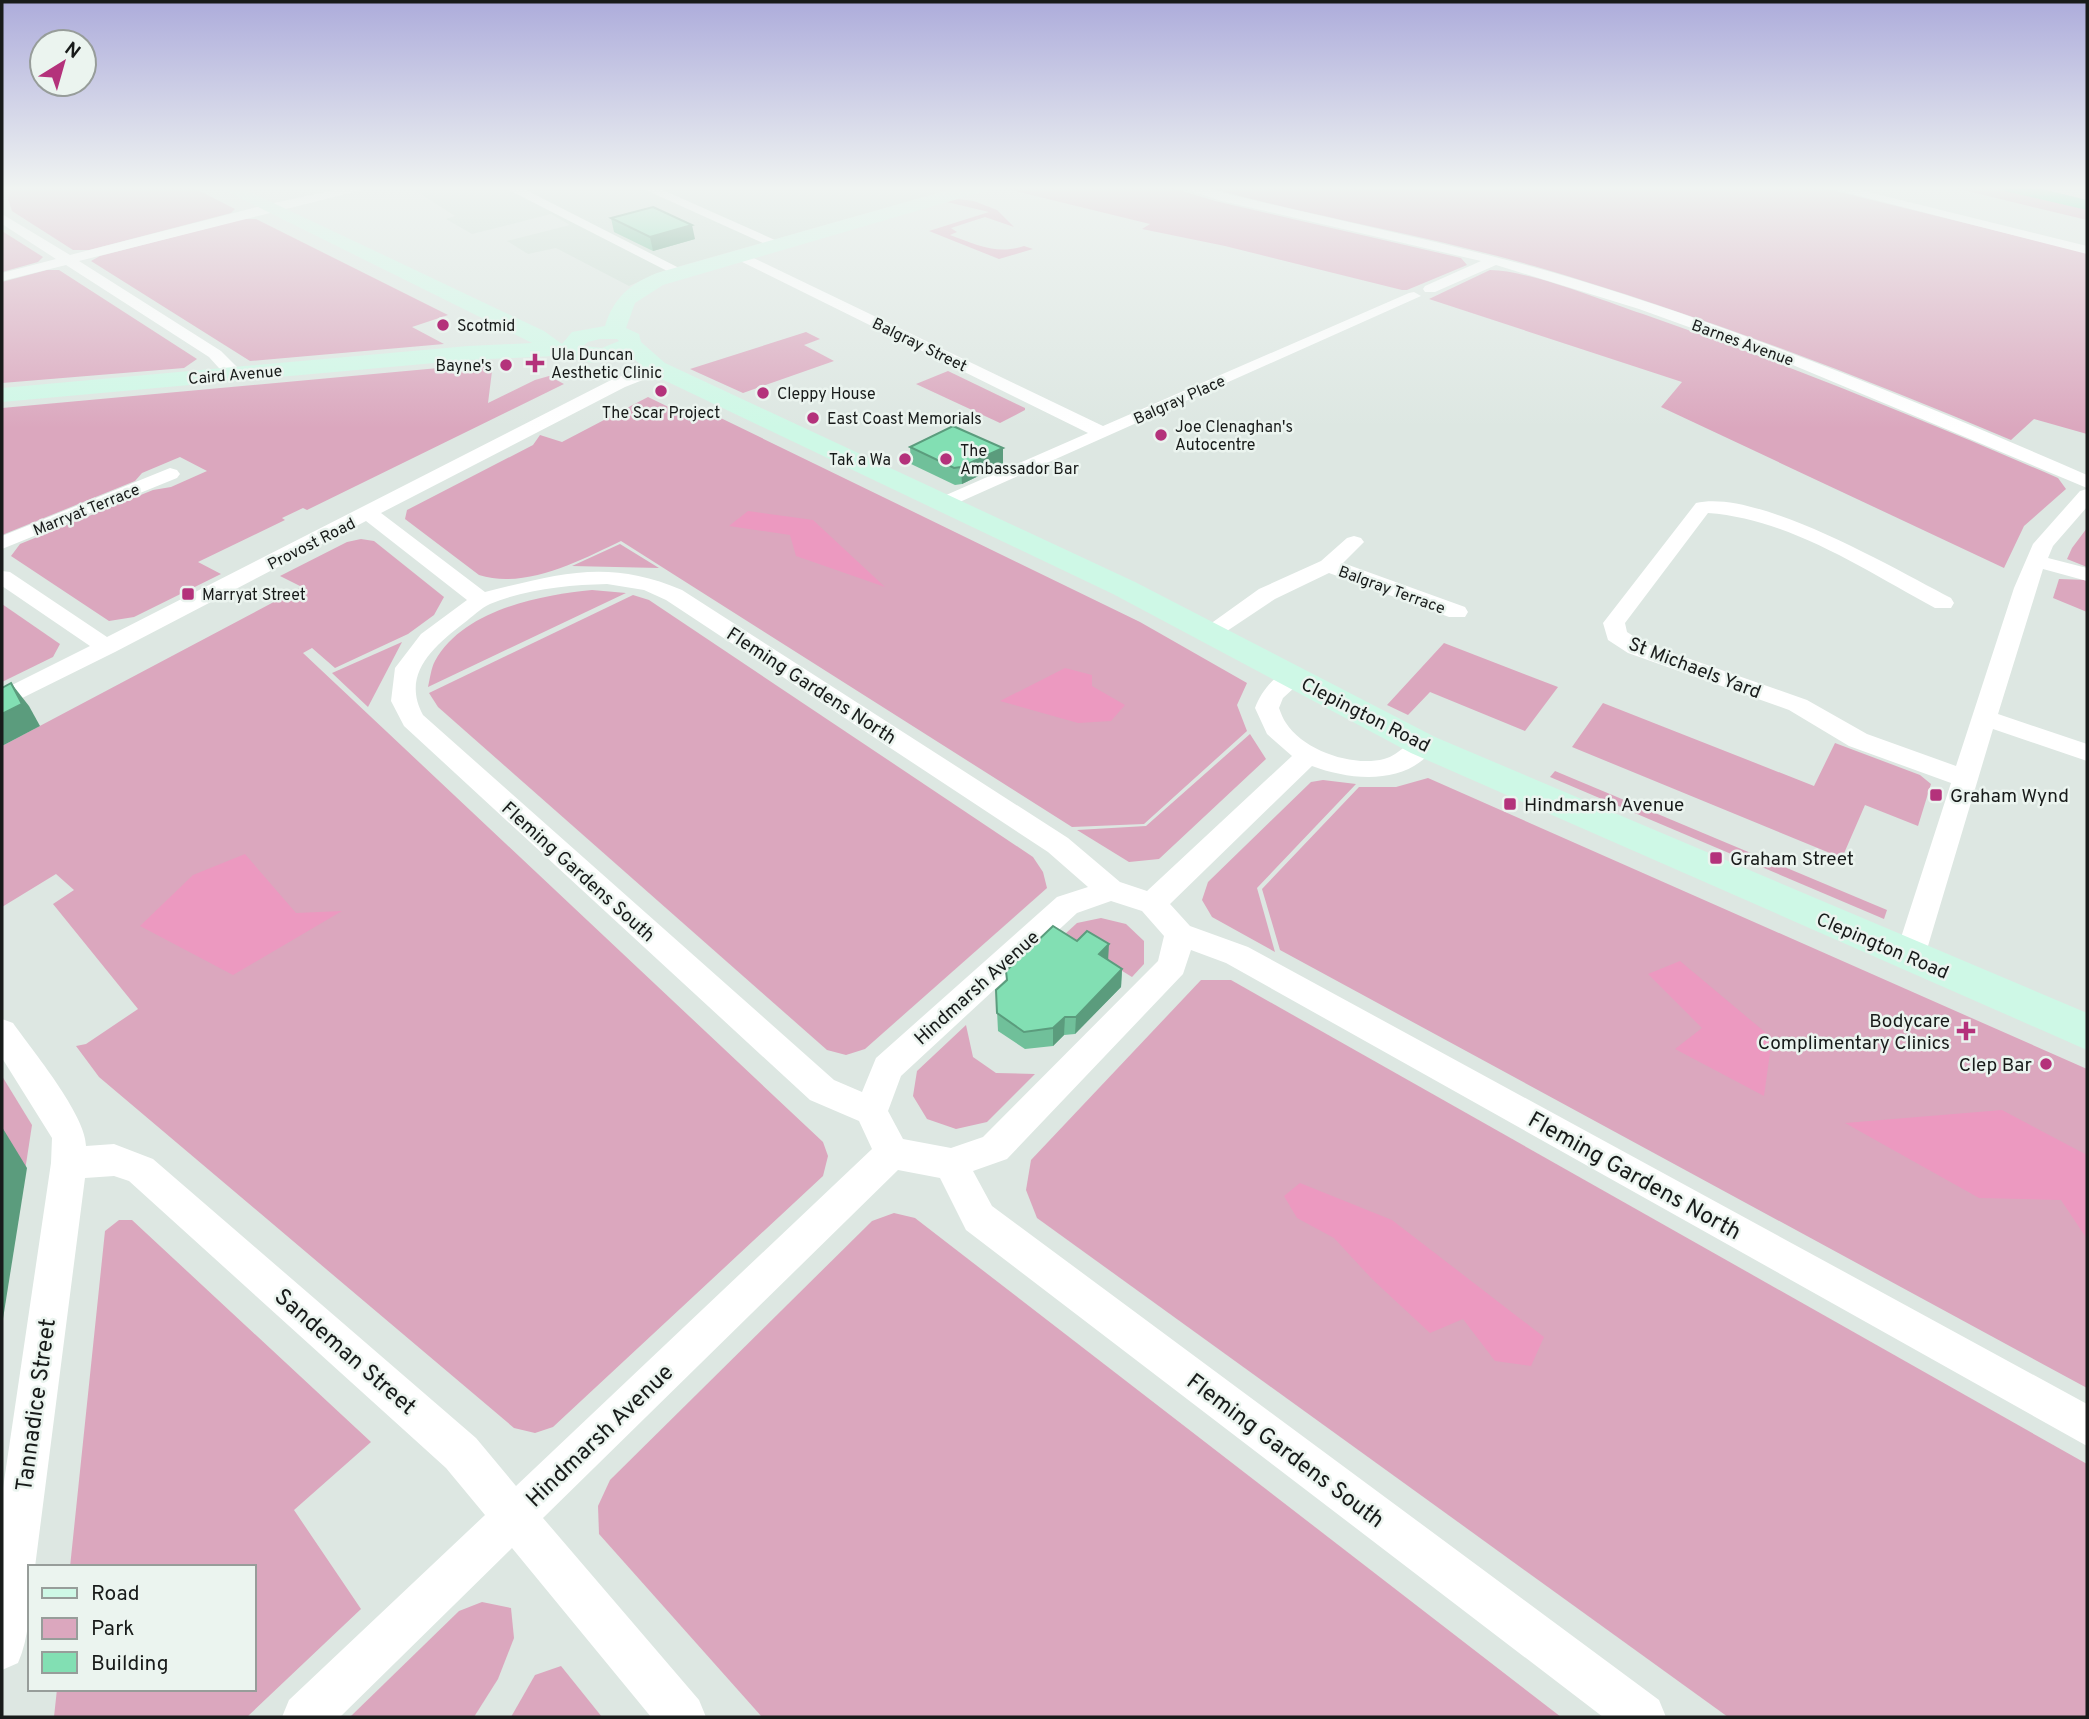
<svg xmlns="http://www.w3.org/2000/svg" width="2089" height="1719" viewBox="0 0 2089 1719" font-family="Overpass,sans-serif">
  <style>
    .built { fill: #ccded4 }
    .green { fill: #dba7be }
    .forest { fill: #ec99c0 }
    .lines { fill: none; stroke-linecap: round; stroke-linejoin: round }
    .street { fill: #fff; fill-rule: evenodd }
    .secondary { fill: #cef8e6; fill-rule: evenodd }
    .highway { fill: #5ce7ab; fill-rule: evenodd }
    .wall { fill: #70c09a }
    .shaded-wall { fill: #5b9c7d }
    .building { fill: #82dfb3; stroke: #5b9c7d; stroke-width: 2 }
    .poi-dot { fill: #b4327b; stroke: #ebf4ef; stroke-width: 2.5 }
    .labels { text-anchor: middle; stroke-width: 5; stroke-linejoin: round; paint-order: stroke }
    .far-poi-label { font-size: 16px; fill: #181b1a; stroke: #ebf4ef; text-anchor: start }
    .far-street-label { font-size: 16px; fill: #181b1a; stroke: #ebf4ef }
    .street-label { font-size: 19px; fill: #181b1a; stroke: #ebf4ef }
    .poi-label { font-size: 19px; fill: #181b1a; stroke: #ebf4ef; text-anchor: start }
    .near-street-label { font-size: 23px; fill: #181b1a; stroke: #ebf4ef }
  </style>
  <rect width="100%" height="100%" fill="#dde7e2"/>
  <!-- built -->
  <polygon class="built" points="410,187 959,187 663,271 629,286 556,248 528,254 507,241 570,225 551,214 472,234 446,219 455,216"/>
  <!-- green -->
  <g class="green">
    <polygon points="11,187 192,187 235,209 231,213 89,250 73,250 12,211 8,199"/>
    <polygon points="999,187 1169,187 1215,201 1461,258 1467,265 1407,290 1402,290 1225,246 1142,229 1150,224"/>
    <path d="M1206,187L1502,190L1507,187H1819L2087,253V434L2034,419L2011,440C1855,374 1697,314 1534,266C1426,235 1314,217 1206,187Z"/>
    <polygon points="1951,187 2000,187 2087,208 2087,220"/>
    <path d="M957,199L974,201L997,210L1014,227L985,217L951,228L957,232L950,235C977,245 997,255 1024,246L1033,249L999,259L929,231L989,212L947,202Z"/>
    <polygon points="243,219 256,219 448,315 412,327 444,344 250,361 91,261 100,256"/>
    <polygon points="2,231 43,257 38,262 2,272"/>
    <polygon points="47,270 59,270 197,359 184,368 2,383 2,282"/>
    <path d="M1490,270C1532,271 1601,300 1643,314C1784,363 1921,419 2058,478L2066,489L2024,526L2004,568L1661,407L1682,382L1429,299Z"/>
    <polygon points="806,332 820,339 804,345 834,361 743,393 690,369"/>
    <polygon points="493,363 488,403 535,380 549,376 564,384 307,510 303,508 282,518 285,520 198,562 221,574 134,617 109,621 11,556 20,544 153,490 171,487 207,471 180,457 142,473 135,481 2,535 2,408"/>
    <polygon points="948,371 1025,408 1025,410 1000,423 916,384"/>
    <path d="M648,397L683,414L698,407L1140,622L1247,683L1237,705L1247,731L1144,824L1072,827L621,541C581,560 525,590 479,575L405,519L407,510L533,445L540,435L562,442Z"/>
    <polygon points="2087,528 2087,567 2067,559 2072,548"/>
    <polygon points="361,539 374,541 444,597 434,615 408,634 335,668 312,648 303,653 823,1142 828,1156 823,1176 553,1427 535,1433 514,1428 99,1077 76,1046 86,1044 138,1009 53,904 74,890 56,874 2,907 2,746 302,587 280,576 347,542"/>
    <polygon points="620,544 659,568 572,566"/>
    <polygon points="2059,579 2087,580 2087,612 2053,598"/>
    <path d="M592,590L626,593L428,687C430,679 431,668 435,661C463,610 540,595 592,590Z"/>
    <polygon points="633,595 649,600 1033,857 1043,872 1047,888 865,1049 846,1055 827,1050 438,707 429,693"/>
    <polygon points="2,604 60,644 53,657 2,682"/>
    <polygon points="402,642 368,707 332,673"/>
    <polygon points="1444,643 1558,687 1525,731 1430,692 1408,715 1387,705"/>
    <polygon points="1603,703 1814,786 1835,743 1920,775 1931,784 1918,826 1865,805 1842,858 1572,747"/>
    <polygon points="1250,734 1266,759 1159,859 1129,862 1077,830 1146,826"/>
    <polygon points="1555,771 1887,910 1884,919 1550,777"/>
    <polygon points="1428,778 2087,1069 2087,1388 1280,950 1262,889 1359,787 1396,787"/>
    <polygon points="1323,780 1356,784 1257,888 1275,952 1212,917 1202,900 1208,882 1311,782"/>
    <polygon points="1101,918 1126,924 1144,941 1144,964 1132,977 1064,935 1077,923"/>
    <polygon points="1201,980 1231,980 2087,1464 2087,1717 1728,1717 1037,1218 1026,1190 1031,1160"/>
    <polygon points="966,1025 973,1057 996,1073 1035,1074 987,1122 956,1129 927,1119 913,1096 917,1071"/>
    <polygon points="2,1076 32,1125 2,1321"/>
    <polygon points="894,1213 915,1218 1561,1717 762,1717 599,1534 598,1506 610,1480 872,1221"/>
    <polygon points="119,1220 132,1220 371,1442 294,1510 361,1609 247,1717 54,1717 57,1689 254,1689 254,1567 70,1567 105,1231"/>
    <polygon points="482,1602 511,1608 514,1638 498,1679 474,1717 350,1717 459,1611"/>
    <polygon points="561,1666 602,1717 511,1717 535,1675"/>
  </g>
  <!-- forest -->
  <g class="forest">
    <polygon points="748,511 813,520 885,587 796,556 790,535 729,526"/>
    <polygon points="1065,668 1092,675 1092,686 1125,705 1111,721 1078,723 1000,701"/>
    <polygon points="245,854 296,913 342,911 233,975 140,926 193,875"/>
    <polygon points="1680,961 1772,1038 1764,1096 1675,1049 1702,1028 1648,974"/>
    <polygon points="2002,1110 2087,1155 2087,1239 2061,1200 1979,1198 1845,1123"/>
    <polygon points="1300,1183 1392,1220 1544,1337 1531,1366 1495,1361 1463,1319 1430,1333 1372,1279 1334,1238 1297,1218 1284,1196"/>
  </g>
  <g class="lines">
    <!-- street -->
    <g class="street">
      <polygon points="349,187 374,187 79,261 221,351 240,370 242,374 240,378 228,378 209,357 66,265 2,281 2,273 56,259 2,224 2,214 70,255 269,204"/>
      <polygon points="503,187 520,187 687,272 685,275 675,275"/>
      <polygon points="639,187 656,187 784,244 777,248 772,247"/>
      <path d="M1178,187H1200C1325,219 1451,242 1575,279C1750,332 1919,402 2087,475V488L1788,363L1639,309L1496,265L1435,292H1425L1423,289L1425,286L1481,261L1222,201Z"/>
      <polygon points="1825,187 1848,187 2087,246 2087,254"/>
      <polygon points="739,251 1103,426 1409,293 1414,292 1421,296 944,509 937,507 934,503 937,499 1088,433 734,258 732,255"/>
      <path d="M657,363L663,364L665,368L663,372L625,387L381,513L485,592C558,574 608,558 682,590L1068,838L1120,882L1147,891L1292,756L1267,734L1255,708C1262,689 1280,666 1302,672L1306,677L1283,698L1279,708C1281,713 1283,719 1286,723C1304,751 1353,767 1384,759C1403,754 1411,733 1432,739L1436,745C1409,786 1352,781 1312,766L1170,904L1190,926L1248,947L2087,1404V1446L1226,963L1191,950L1183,974L1007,1159L973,1171L992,1206L1659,1700L1666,1717H1603L966,1230L940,1178L898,1170L543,1518L699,1700L706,1717H651L512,1548L340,1717H282L289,1700L485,1515L446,1468L129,1181L114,1176L85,1178L35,1567H30C30,1600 31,1633 18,1663L2,1670V1495L51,1163L52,1138L2,1058V1019L13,1023C32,1050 86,1115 86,1146L114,1144L153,1159L476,1438L516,1486L872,1149L859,1121L810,1100L404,726L391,701L395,668L421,634L467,600L366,521L115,652L2,708V690L90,646L2,586V571L10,572L107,637L613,379ZM607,584L644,590L666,600L1048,852L1088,887L1057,897L876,1058L862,1092L834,1080L423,715C401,674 433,647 464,623C472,617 481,608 490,604C526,589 568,585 607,584ZM1111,901L1142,911L1164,936L1158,961L983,1137L951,1148L903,1139L888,1111L901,1076L1077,913Z"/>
      <polygon points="170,468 177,470 180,474 177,478 2,549 2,536"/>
      <path d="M2087,489V507L2053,546L2048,558L2087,568V581L2043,569L1998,714L2087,744V761L1993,729L1925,956L1921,964L1910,968L1899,964L1895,956L1951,783L1849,746L1789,710L1628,653L1608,640L1603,623L1696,503C1757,488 1895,569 1951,598L1954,603L1951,608H1935C1864,570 1790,519 1708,513L1625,623L1627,632L1644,643L1807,700L1867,734L1956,766L2014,588L2033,544L2080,491Z"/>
      <polygon points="1354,536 1361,538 1364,542 1343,563 1465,607 1468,612 1465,617 1449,617 1329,573 1275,599 1218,637 1202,637 1199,632 1259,589 1321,561 1347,538"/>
    </g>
    <!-- secondary -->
    <path class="secondary" d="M218,187H240L544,331L562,344L572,332L605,326C614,297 630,284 657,273L959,187H987L985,191L663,285L635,303L626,328L639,334L641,342L665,363L1135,582L1435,737L2087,1013V1050L1411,753L1113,594L649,373L629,354C610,363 580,368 563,352L554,356L468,360L2,402V388L468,346L532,343ZM600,339H617L619,341L602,348L583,346L588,342Z"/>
    <!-- highway -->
    <polygon class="highway" points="2003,187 2034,187 2087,200 2087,210 2005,191"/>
  </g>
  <!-- wall -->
  <g class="wall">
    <polygon points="611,218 695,239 653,251 614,232"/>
    <polygon points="910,447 1003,464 962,484 955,485 911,464"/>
    <polygon points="1077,941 1122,969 1121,987 1075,1034 1064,1035 1053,1046 1025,1049 998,1031 996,990"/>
  </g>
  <!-- shaded-wall -->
  <g class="shaded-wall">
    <polygon points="692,225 695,239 653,251 650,237"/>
    <polygon points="1003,448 1003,464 962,484 961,467"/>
    <polygon points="11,683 29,706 40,726 2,746 2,714"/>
    <polygon points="1109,944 1108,962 1099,954"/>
    <polygon points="1122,969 1121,987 1075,1034 1076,1017"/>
    <polygon points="1065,1017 1064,1035 1053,1046 1053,1028"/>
    <polygon points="2,1127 27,1168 2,1325"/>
  </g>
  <!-- building -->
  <g class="building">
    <polygon points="653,207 692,225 650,237 611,218"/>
    <polygon points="953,426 1003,448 961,467 954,468 910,447"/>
    <polygon points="11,683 22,704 2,714 2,688"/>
    <polygon points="1053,926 1077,941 1087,931 1109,944 1099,954 1122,969 1076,1017 1065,1017 1053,1028 1024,1032 997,1013 996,990 1007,980 1006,971"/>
  </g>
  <!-- sky -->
  <linearGradient id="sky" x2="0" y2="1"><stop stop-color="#adacdb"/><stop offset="0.44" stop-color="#f0f4f2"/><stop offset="1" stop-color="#f0f4f2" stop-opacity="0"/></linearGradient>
  <rect width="2089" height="428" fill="url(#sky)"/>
  <!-- markers -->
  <g class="poi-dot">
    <circle cx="443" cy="325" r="7"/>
    <path d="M531.5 352.5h7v7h7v7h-7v7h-7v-7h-7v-7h7z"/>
    <circle cx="506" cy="365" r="7"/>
    <circle cx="661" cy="391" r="7"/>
    <circle cx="763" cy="393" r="7"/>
    <circle cx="813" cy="418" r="7"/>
    <circle cx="1161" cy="435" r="7"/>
    <circle cx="905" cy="459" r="7"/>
    <circle cx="946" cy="459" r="7"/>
    <rect x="181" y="587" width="14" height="14" rx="3.5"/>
    <rect x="1929" y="788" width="14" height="14" rx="3.5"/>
    <rect x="1503" y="797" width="14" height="14" rx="3.5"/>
    <rect x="1709" y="851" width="14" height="14" rx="3.5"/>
    <path d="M1962.5 1020.5h7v7h7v7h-7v7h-7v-7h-7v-7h7z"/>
    <circle cx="2046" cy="1064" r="7"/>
  </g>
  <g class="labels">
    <!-- far-poi labels -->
    <g class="far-poi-label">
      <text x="457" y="331">Scotmid</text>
      <text x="551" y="360">Ula Duncan<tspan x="551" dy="18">Aesthetic Clinic</tspan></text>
      <text x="492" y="371" text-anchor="end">Bayne's</text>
      <text x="777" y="399">Cleppy House</text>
      <text x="661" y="418" text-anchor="middle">The Scar Project</text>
      <text x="827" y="424">East Coast Memorials</text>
      <text x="1175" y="432">Joe Clenaghan's<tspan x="1175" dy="18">Autocentre</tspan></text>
      <text x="960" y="456">The<tspan x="960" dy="18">Ambassador Bar</tspan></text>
      <text x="891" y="465" text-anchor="end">Tak a Wa</text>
      <text x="202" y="600">Marryat Street</text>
    </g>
    <!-- far-street labels -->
    <g class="far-street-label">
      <text transform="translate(1743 342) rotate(20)" y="6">Barnes Avenue</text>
      <text transform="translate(920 344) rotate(26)" y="6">Balgray Street</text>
      <text transform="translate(235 374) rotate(-5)" y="6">Caird Avenue</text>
      <text transform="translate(1179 399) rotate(-24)" y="6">Balgray Place</text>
      <text transform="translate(86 509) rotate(-22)" y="6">Marryat Terrace</text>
      <text transform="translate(311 543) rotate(-27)" y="6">Provost Road</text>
      <text transform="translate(1392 589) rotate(20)" y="6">Balgray Terrace</text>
    </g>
    <!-- street labels -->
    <g class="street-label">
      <text transform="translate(1695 667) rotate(21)" y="7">St Michaels Yard</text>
      <text transform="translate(812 685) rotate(33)" y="7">Fleming Gardens North</text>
      <text transform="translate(1366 714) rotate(27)" y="7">Clepington Road</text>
      <text transform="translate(579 871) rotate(42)" y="7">Fleming Gardens South</text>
      <text transform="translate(1883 945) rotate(23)" y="7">Clepington Road</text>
      <text transform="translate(976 987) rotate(-42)" y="7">Hindmarsh Avenue</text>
    </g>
    <!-- poi labels -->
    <g class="poi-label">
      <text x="1950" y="802">Graham Wynd</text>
      <text x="1524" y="811">Hindmarsh Avenue</text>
      <text x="1730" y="865">Graham Street</text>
      <text x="1950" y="1027" text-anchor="end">Bodycare<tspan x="1950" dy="22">Complimentary Clinics</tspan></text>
      <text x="2032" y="1071" text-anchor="end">Clep Bar</text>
    </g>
    <!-- near-street labels -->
    <g class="near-street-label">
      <text transform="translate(1635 1175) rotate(29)" y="8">Fleming Gardens North</text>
      <text transform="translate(346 1351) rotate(41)" y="8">Sandeman Street</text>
      <text transform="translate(35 1405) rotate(-82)" y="8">Tannadice Street</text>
      <text transform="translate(599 1435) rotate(-44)" y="8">Hindmarsh Avenue</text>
      <text transform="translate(1286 1450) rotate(37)" y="8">Fleming Gardens South</text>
    </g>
  </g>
  <!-- border -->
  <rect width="2089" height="1719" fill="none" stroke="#181b1a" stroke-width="7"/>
  <!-- legend -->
  <rect x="28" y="1565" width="228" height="126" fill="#ebf4ef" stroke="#979d9a" stroke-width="2"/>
  <rect x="42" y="1588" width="35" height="10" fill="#cef8e6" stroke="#979d9a" stroke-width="2"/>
  <text x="91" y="1600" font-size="21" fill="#181b1a">Road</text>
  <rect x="42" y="1618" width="35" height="21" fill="#dba7be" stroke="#979d9a" stroke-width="2"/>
  <text x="91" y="1635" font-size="21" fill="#181b1a">Park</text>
  <rect x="42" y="1652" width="35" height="21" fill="#82dfb3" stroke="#979d9a" stroke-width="2"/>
  <text x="91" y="1670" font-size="21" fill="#181b1a">Building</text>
  <!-- north arrow -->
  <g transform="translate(63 63) rotate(37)"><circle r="33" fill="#ebf4ef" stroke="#979d9a" stroke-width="2"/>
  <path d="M0-5L12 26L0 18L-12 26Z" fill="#b4327b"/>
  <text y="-10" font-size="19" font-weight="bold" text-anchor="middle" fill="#181b1a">N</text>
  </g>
</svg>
